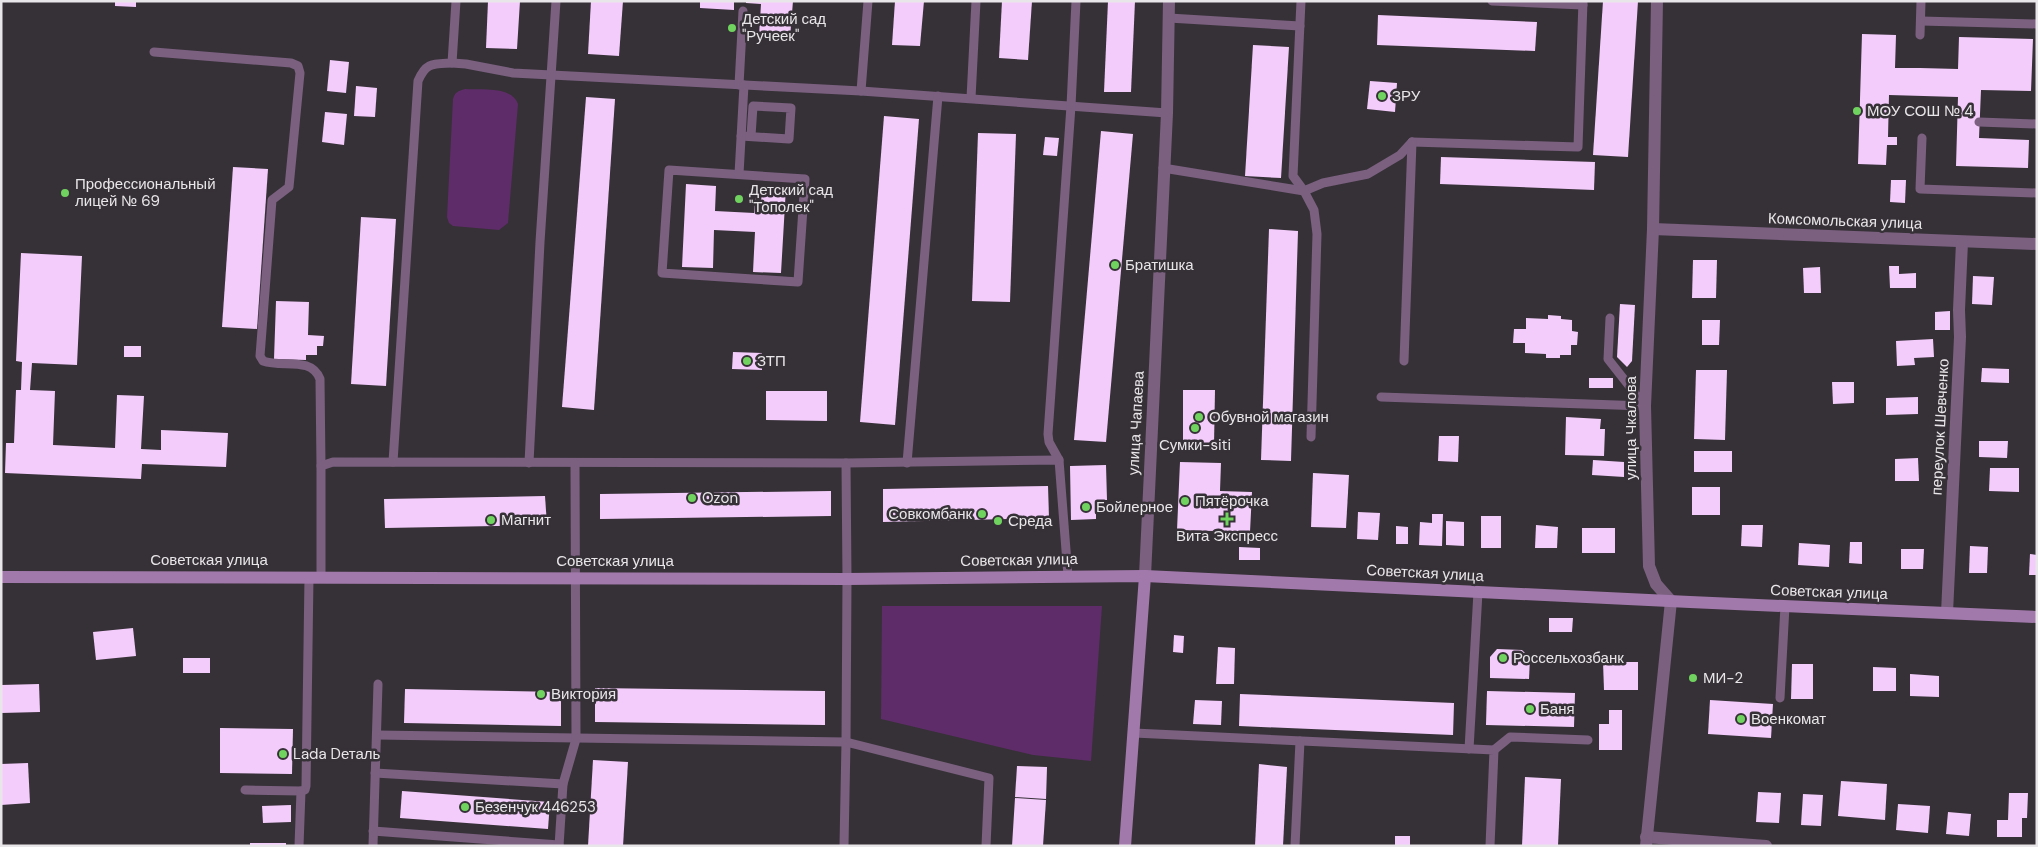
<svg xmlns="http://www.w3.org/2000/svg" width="2038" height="847" viewBox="0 0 2038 847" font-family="'DM Sans',sans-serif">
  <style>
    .green { fill: #5e2c68 }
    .building { fill: #f4ccfc }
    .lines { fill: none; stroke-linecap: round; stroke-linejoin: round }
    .lane { stroke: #7b6080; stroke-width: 9 }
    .street { stroke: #7b6080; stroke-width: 12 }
    .secondary { stroke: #a279ab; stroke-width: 12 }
    .poi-dot { fill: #70d35f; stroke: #363137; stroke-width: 2 }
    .labels { text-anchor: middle; stroke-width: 5; stroke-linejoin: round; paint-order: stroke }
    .poi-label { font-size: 15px; fill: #e9e6e9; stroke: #363137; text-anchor: start }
    .street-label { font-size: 15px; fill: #e9e6e9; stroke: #363137 }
  </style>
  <rect width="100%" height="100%" fill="#363137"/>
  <!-- green -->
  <g class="green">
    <path d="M465,89C481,90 512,86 518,104L508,223L499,230L453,226L449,223L447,217L453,99C455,92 458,91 465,89Z"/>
    <polygon points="882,606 1102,606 1091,761 1033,755 881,719"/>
  </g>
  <!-- building -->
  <g class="building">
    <polygon points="115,1 136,1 136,7 115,6"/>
    <polygon points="488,1 520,1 517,49 486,48"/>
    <polygon points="591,1 623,1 619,56 588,54"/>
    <polygon points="700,1 734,1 734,10 700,8"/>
    <polygon points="746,1 793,1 790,38 759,36 761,4 746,3"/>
    <polygon points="895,1 924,1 920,46 892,45"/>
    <polygon points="1002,1 1032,1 1028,60 999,58"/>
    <polygon points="1108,1 1135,1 1131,92 1104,92"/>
    <polygon points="1603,1 1638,1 1628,157 1593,155"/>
    <polygon points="1378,15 1537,22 1535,51 1377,45"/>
    <polygon points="1862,34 1896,35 1895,68 1920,68 1958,69 1959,37 2033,39 2031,91 1981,90 1979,138 2029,140 2028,168 1956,166 1958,97 1889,95 1888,137 1897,137 1897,145 1887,145 1886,165 1858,164"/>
    <polygon points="1253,45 1289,47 1281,178 1245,176"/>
    <polygon points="330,60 349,62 346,93 327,91"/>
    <polygon points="1370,81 1397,83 1395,112 1367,109"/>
    <polygon points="356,86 377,88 375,117 354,116"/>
    <polygon points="586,97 615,99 594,410 562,407"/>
    <polygon points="325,112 347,114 344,145 322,142"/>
    <polygon points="884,116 919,119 895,425 860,422"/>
    <polygon points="1101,131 1133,134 1106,442 1074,440"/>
    <polygon points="978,133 1016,134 1010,302 972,301"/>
    <polygon points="1045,137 1059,138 1057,156 1043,155"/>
    <polygon points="1441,157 1595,162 1594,190 1440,184"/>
    <polygon points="233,167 268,169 257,329 222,327"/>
    <polygon points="1891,180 1906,180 1905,203 1890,202"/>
    <polygon points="686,184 716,186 715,211 754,213 756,186 786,187 781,273 753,272 755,232 714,230 713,268 682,267"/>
    <polygon points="361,217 396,219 386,386 351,384"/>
    <polygon points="1269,229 1298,231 1291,461 1261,460"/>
    <polygon points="21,253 82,256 77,365 32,363 30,390 55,391 53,445 115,448 117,395 144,396 141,449 161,450 161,430 228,433 226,467 142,464 141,479 5,473 6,443 14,443 16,390 21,390 22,362 16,361"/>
    <polygon points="1693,260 1717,260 1716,298 1692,298"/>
    <polygon points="1889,266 1899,266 1899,274 1916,273 1916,288 1890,288"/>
    <polygon points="1820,267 1821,293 1804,293 1803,268"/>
    <polygon points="1973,276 1994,277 1992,305 1972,304"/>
    <polygon points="276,301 309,302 308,335 324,336 323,346 317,346 317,355 306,355 306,360 274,359"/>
    <polygon points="1620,304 1635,305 1632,361 1627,367 1617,357"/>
    <polygon points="1950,311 1950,330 1935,330 1935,312"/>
    <polygon points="1548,315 1561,316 1561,319 1572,320 1572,331 1578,332 1577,345 1571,345 1571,355 1560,355 1560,358 1546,358 1546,354 1525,353 1525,343 1513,343 1514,329 1526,329 1526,318 1548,319"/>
    <polygon points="1702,320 1720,320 1719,345 1702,345"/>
    <polygon points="1933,339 1934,357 1914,358 1915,365 1897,366 1896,341"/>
    <rect x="124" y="346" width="17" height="11"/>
    <polygon points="733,352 762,353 762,370 732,369"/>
    <polygon points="1982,368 2009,369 2009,383 1981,382"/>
    <polygon points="1696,370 1727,370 1725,440 1694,439"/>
    <rect x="1589" y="378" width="24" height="10"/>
    <polygon points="1832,382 1854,382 1854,403 1833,404"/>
    <polygon points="1183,390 1215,390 1214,445 1183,445"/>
    <polygon points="766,391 827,391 827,421 766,420"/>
    <polygon points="1918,397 1918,414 1886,415 1886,398"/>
    <polygon points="1566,417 1601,419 1600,429 1605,429 1604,456 1565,455"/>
    <polygon points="1439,436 1459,436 1458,462 1438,461"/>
    <polygon points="1979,441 2008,441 2007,458 1979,457"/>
    <rect x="1694" y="451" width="38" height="21"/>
    <polygon points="1918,458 1919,481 1895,481 1895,459"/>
    <polygon points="1593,460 1624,462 1624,477 1592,475"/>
    <polygon points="1180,462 1221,463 1220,491 1252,492 1250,532 1177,530"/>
    <polygon points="1106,465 1107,500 1096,500 1096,519 1071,520 1070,466"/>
    <polygon points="1990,468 2019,468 2019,492 1989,491"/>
    <polygon points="1313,473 1349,475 1346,528 1311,527"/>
    <polygon points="1048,486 1049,518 883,522 883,489"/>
    <rect x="1692" y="487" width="28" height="28"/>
    <polygon points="831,491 831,516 600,519 600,494"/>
    <polygon points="545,496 547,525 385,528 384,499"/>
    <polygon points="1358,512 1380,513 1378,540 1357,539"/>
    <polygon points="1432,514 1443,514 1442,546 1419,545 1420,522 1432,523"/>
    <rect x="1481" y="516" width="20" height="32"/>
    <polygon points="1446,521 1464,522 1464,546 1446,545"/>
    <polygon points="1536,525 1558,527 1557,548 1535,548"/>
    <polygon points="1742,525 1763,525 1762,547 1741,546"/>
    <polygon points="1396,526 1408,527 1408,544 1396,544"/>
    <rect x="1582" y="528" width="33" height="25"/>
    <polygon points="1850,542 1862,542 1862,564 1849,563"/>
    <polygon points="1799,543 1830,545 1829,567 1798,565"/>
    <polygon points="1970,546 1988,547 1987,573 1969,573"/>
    <polygon points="1239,547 1260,548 1260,560 1239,560"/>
    <polygon points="1901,549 1924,549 1923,569 1901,569"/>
    <polygon points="2030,554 2037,555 2037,575 2029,575"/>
    <polygon points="1549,618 1573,618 1572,632 1549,632"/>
    <polygon points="133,628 136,656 96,660 93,632"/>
    <polygon points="1174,635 1184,636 1183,653 1173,652"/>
    <polygon points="1218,647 1235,648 1234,684 1216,684"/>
    <polygon points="1497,649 1522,650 1530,658 1529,679 1490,678 1490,657"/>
    <rect x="183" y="658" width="27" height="15"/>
    <polygon points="1603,662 1638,662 1638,690 1604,690"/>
    <polygon points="1792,664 1813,664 1813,699 1791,699"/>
    <polygon points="1873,667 1896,668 1896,691 1873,691"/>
    <polygon points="1910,674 1939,676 1939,697 1910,696"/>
    <polygon points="39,684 40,712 1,713 1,685"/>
    <polygon points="595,688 825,691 825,725 595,722"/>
    <polygon points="405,689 561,692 561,726 404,723"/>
    <polygon points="1487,691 1575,693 1574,727 1486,725"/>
    <polygon points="1240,694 1454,703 1453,735 1239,726"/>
    <polygon points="1195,700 1222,701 1221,725 1193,724"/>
    <polygon points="1710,700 1773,704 1771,738 1708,734"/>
    <polygon points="1609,710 1622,710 1622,750 1599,750 1599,724 1609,724"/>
    <polygon points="220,728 293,729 292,774 220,773"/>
    <polygon points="593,760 628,762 623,846 588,846"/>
    <polygon points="28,763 30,803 1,805 1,764"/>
    <polygon points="1259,764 1287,767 1283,846 1255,846"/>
    <polygon points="1017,766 1047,767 1046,799 1015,797"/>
    <polygon points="1525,777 1561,779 1558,846 1522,846"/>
    <polygon points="1841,781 1887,784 1885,820 1838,816"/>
    <polygon points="402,791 550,802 548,829 400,818"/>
    <polygon points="1758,792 1781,793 1779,823 1756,822"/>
    <polygon points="2009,793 2028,793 2027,818 2022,818 2022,837 1997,837 1997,820 2008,820"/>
    <polygon points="1803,794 1823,795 1821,826 1801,825"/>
    <polygon points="1015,798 1046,800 1043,846 1012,846"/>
    <polygon points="1898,804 1930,806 1928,833 1896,830"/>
    <polygon points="291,805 291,822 263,823 262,806"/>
    <polygon points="1948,812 1971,814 1969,836 1946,834"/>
    <rect x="1395" y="836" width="15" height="10"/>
    <rect x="250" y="843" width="36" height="3"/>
  </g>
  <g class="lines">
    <!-- lane -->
    <g class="lane">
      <polyline points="1301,1 1293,176 1304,191 1323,183 1368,174 1400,155 1412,142"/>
      <polyline points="1492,1 1583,5"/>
      <polyline points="1169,18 1300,26"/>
      <polyline points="1921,21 2037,24"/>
      <polyline points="1920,35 1921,1"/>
      <path d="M154,52L291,63L298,66L300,73L289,187L272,200L260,356L263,361C283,368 311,356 320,379L321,466"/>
      <polyline points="452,63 466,64 513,73 861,91 1167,113"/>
      <polyline points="739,85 743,11"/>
      <polyline points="861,91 868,1"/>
      <polyline points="971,98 976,1"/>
      <polyline points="1979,122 2037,124"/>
      <polyline points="741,136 789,139 791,108 753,106 751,136"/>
      <polyline points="1922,138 1920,189 2037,193"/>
      <polyline points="1412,142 1578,147 1583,1"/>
      <polyline points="1163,168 1304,191 1314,210 1317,234 1311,437"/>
      <polygon points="669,170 805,179 798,282 662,273"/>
      <polyline points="739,174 744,85"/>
      <polyline points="1610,318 1608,359 1645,406"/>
      <polyline points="1404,361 1412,142"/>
      <polyline points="1381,397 1645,406"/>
      <polyline points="1059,460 1049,442 1048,434 1071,106 1076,1"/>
      <path d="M393,462L418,81C426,62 433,64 452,63L456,1"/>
      <polyline points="529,463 540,242 556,1"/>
      <polyline points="907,463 938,96"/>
      <polyline points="321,577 321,466 333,462 846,463 1059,460 1068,576"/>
      <polyline points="1780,698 1785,606"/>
      <polyline points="1134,733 1494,750 1490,846"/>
      <polyline points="377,735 846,742 847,579 846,463"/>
      <polyline points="1469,749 1478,592"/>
      <polyline points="1494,750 1510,737 1588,740"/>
      <polyline points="375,773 563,784"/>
      <polyline points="245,790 301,791 305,790 306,786 309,577"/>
      <polyline points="373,831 559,845"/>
      <polyline points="299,846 301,791"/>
      <polyline points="373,846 378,684"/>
      <polyline points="559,846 563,784 576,739 575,464"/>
      <polyline points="844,846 846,742 989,778 986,846"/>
      <polyline points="1295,846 1300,741"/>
    </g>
    <!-- street -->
    <g class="street">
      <polyline points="1653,229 2037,244"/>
      <polyline points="1145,576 1167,113 1169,1"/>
      <polyline points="1947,613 1960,337 1959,310 1962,242"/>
      <polyline points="1646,837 1766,846"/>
      <polyline points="1646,846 1671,601 1656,584 1649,566 1645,406 1653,229 1657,1"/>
    </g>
    <!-- secondary -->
    <g class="secondary">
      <polyline points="1,577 847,579 1145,576 1690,602 2037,617"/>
      <polyline points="1125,846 1145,576"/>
    </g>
  </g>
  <!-- markers -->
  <g class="poi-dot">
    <circle cx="732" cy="28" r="5"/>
    <circle cx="1382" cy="96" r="5"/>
    <circle cx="1857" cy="111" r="5"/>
    <circle cx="65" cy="193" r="5"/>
    <circle cx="739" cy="199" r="5"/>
    <circle cx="1115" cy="265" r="5"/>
    <circle cx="747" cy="361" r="5"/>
    <circle cx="1199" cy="417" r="5"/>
    <circle cx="1195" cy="428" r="5"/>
    <circle cx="692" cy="498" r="5"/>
    <circle cx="1185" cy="501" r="5"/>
    <circle cx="1086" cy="507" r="5"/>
    <circle cx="982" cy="514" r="5"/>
    <path d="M1224.5 511.5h5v5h5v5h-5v5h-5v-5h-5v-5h5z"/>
    <circle cx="491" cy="520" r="5"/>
    <circle cx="998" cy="521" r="5"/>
    <circle cx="1503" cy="658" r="5"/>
    <circle cx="1693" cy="678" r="5"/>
    <circle cx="541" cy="694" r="5"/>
    <circle cx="1530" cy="709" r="5"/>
    <circle cx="1741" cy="719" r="5"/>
    <circle cx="283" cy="754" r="5"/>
    <circle cx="465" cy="807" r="5"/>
  </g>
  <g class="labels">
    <!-- poi labels -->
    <g class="poi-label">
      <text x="742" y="24">Детский сад<tspan x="742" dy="17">"Ручеек"</tspan></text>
      <text x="1392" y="101">ЗРУ</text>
      <text x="1867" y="116">МОУ СОШ № 4</text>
      <text x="75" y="189">Профессиональный<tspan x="75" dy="17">лицей № 69</tspan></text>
      <text x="749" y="195">Детский сад<tspan x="749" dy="17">"Тополек"</tspan></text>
      <text x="1125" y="270">Братишка</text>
      <text x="757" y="366">ЗТП</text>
      <text x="1209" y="422">Обувной магазин</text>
      <text x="1195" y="450" text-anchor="middle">Сумки-siti</text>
      <text x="702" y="503">Ozon</text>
      <text x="1195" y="506">Пятёрочка</text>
      <text x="1096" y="512">Бойлерное</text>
      <text x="972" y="519" text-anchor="end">Совкомбанк</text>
      <text x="501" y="525">Магнит</text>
      <text x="1008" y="526">Среда</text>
      <text x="1227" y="541" text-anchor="middle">Вита Экспресс</text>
      <text x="1513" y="663">Россельхозбанк</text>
      <text x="1703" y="683">МИ-2</text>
      <text x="551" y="699">Виктория</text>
      <text x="1540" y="714">Баня</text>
      <text x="1751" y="724">Военкомат</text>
      <text x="293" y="759">Lada Dеталь</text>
      <text x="475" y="812">Безенчук 446253</text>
    </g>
    <!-- street labels -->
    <g class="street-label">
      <text transform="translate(1845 221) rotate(2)" y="5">Комсомольская улица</text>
      <text transform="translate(1136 423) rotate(-87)" y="5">улица Чапаева</text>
      <text transform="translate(1940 427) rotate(-87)" y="5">переулок Шевченко</text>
      <text transform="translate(1631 428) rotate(-90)" y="5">улица Чкалова</text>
      <text x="209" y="565">Советская улица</text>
      <text transform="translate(1019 560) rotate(-1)" y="5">Советская улица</text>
      <text x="615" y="566">Советская улица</text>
      <text transform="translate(1425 573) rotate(3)" y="5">Советская улица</text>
      <text transform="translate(1829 592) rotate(2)" y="5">Советская улица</text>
    </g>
  </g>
  <!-- border -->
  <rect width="2038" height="847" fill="none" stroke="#e9e6e9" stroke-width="5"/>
</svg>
